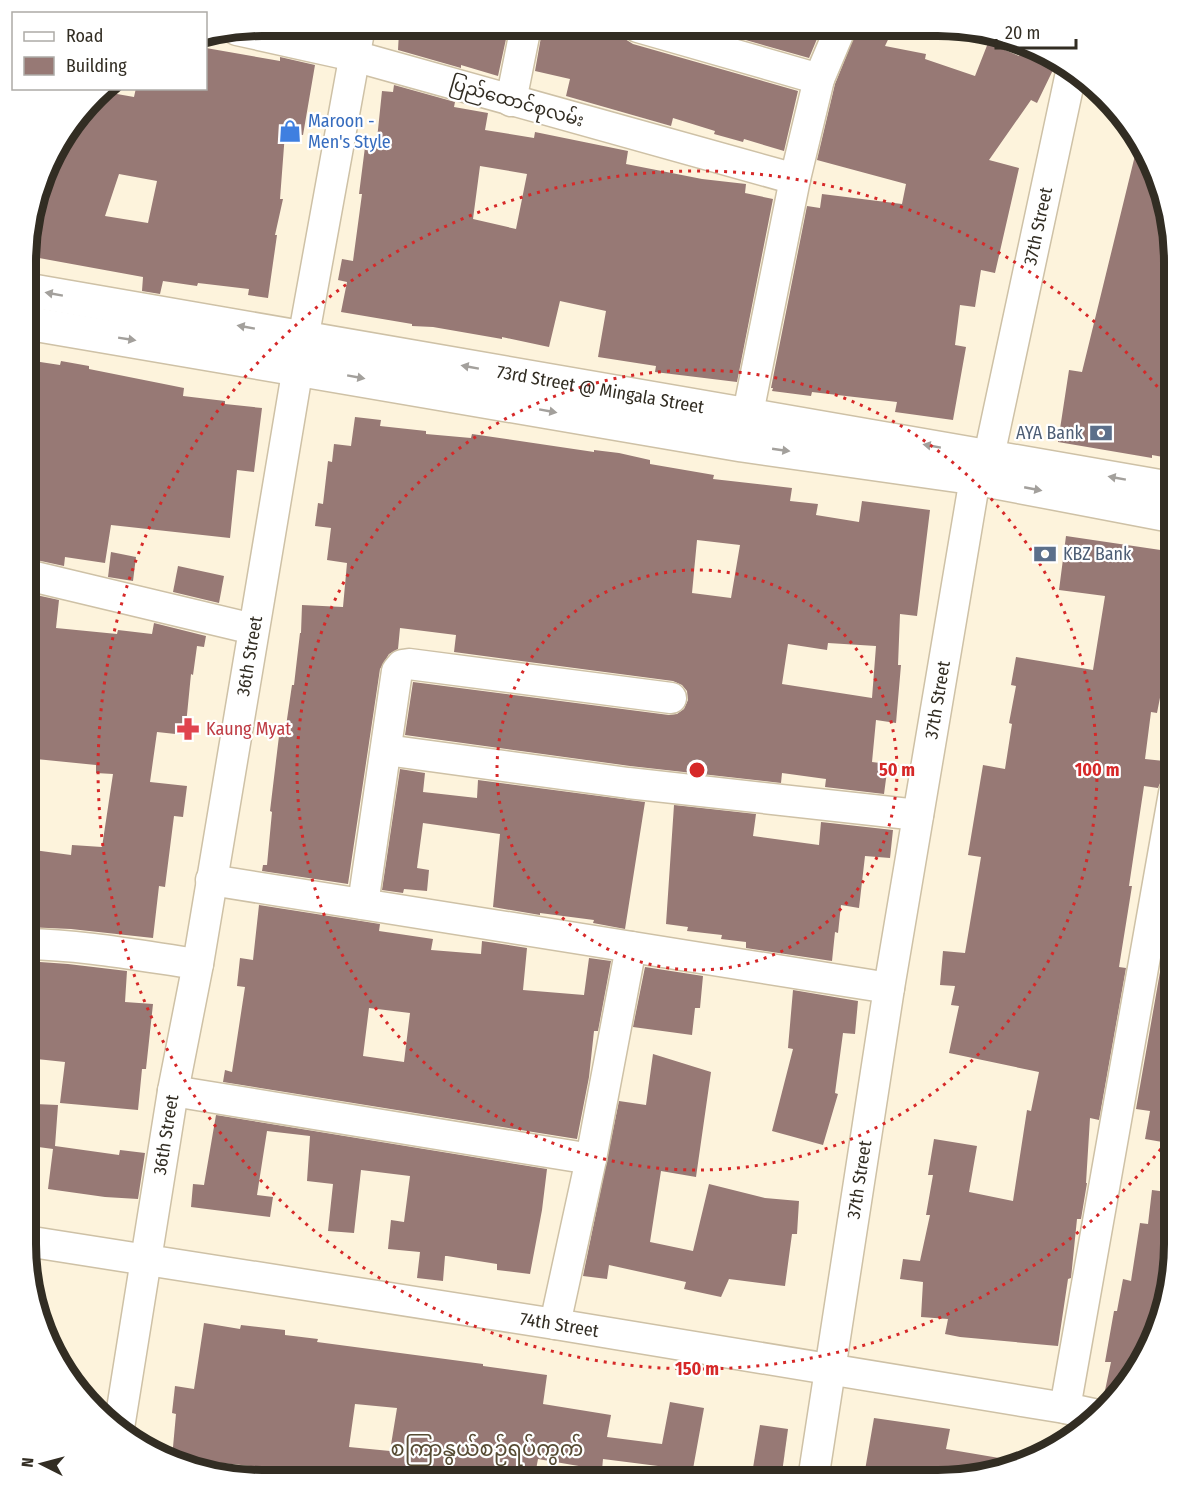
<svg xmlns="http://www.w3.org/2000/svg" width="1200" height="1506" viewBox="0 0 1200 1506" font-family="'Fira Sans Condensed','Noto Sans Myanmar',sans-serif">
  <style>
    .building { fill: #977975; fill-rule: evenodd }
    .lines { fill: none; stroke-linecap: round; stroke-linejoin: round }
    .minor-casing { stroke: #cec1a6; stroke-width: 33 }
    .major-casing { stroke: #cec1a6; stroke-width: 36 }
    .minor { stroke: #fff; stroke-width: 30 }
    .major { stroke: #fff; stroke-width: 33 }
    .oneway { fill: #a3a09c }
    .ring { fill: none; stroke: #d62828; stroke-width: 3; stroke-dasharray: 3 6 }
    .labels { text-anchor: middle; stroke-width: 4.5; stroke-linejoin: round; paint-order: stroke }
    .street-label { font-size: 18px; fill: #322d23; stroke: #fff }
    .shop-label { font-size: 18px; fill: #366cbe; stroke: #fff; text-anchor: start }
    .service-label { font-size: 18px; fill: #4e5e75; stroke: #fff; text-anchor: end }
    .health-label { font-size: 18px; fill: #be3a42; stroke: #fff; text-anchor: start }
    .quarter-label { font-size: 21px; fill: #574c34; stroke: #fff }
    .rim { fill: none; stroke: #322d23; stroke-width: 8 }
    .centre { fill: #d62828; stroke: #fff; stroke-width: 3 }
    .ring-label { font-size: 18px; text-anchor: middle; font-weight: bold; fill: #d62828; stroke: #fff; stroke-width: 4.5; stroke-linejoin: round; paint-order: stroke }
  </style>
  <rect width="100%" height="100%" fill="#fdf3dc"/>
  <!-- building -->
  <g class="building">
    <polygon points="414,26 463,26 506,39 498,76 461,65 461,68 398,50 399,32 413,34"/>
    <polygon points="543,26 621,27 625,39 633,44 798,91 784,151 744,139 743,142 714,134 715,131 673,118 671,126 566,96 570,79 535,71"/>
    <polygon points="700,27 822,27 809,58"/>
    <polygon points="858,27 894,27 885,46 926,54 925,59 975,76 988,43 1019,56 1020,53 1053,70 1037,103 1031,100 989,160 1019,168 995,273 981,270 975,307 960,305 955,345 966,347 953,420 895,412 897,402 812,392 811,396 772,391 773,388 771,388 807,206 820,208 822,194 902,204 906,184 817,160 835,84"/>
    <path d="M206,48L280,61V57L315,65L303,135L285,133L280,199H283L275,235H277L268,298L248,295L249,289L198,283L197,286L163,281L160,294L142,291L143,277L28,256V230L57,144L100,91L134,97L136,88H206ZM119,174L157,181L148,223L105,216Z"/>
    <path d="M394,85L455,102L454,107L488,113L485,130L534,138L535,132L628,151L626,164L702,179L746,184L745,193L773,199L737,382L655,372L656,366L598,357L606,311L560,301L549,347L502,337V339L433,327L412,326V324L341,312L347,282L338,280L342,259L353,261L362,194H359L365,147L376,149L382,91L393,92ZM480,166L527,174L516,229L473,219Z"/>
    <polygon points="1139,139 1143,144 1167,201 1174,261 1174,459 1152,455 1152,458 1058,442 1069,370 1082,372"/>
    <polygon points="27,360 60,365 61,361 89,366 89,369 184,388 183,396 225,401 225,404 262,408 254,472 237,470 230,538 111,525 105,563 65,557 64,566 27,558"/>
    <path d="M355,417L381,420L380,426L426,431V434L471,438L472,434L594,452V450L619,453L650,460V464L714,475L713,479L792,488L790,501L818,504L816,515L859,522L862,501L930,510L917,616L900,614L898,665H901L896,723L876,720L872,762L888,764L884,794L825,787L826,779L782,773L781,783L630,766L405,735L413,682L669,715L677,714L684,709L688,700L687,691L682,685L673,681L454,652L456,635L400,628L398,649L389,654L380,669L348,884L262,871L263,865H267L272,812L270,811L279,736L281,725L286,726L292,685H294L300,633H301L302,605L343,607L347,563L327,560L331,528L315,526L318,503L323,504L328,461L332,462L334,444L351,446ZM697,540L740,545L731,598L692,593ZM828,643L876,646L872,698L782,684L788,644L827,650Z"/>
    <polygon points="1066,536 1174,552 1174,664 1167,662 1157,713 1151,712 1145,759 1164,761 1161,781 1158,788 1144,786 1129,886 1132,886 1119,967 1126,968 1099,1120 1090,1118 1086,1183 1087,1183 1081,1219 1077,1219 1071,1278 1068,1279 1058,1346 960,1337 945,1334 948,1319 921,1317 923,1282 900,1279 903,1259 920,1261 930,1215 926,1215 933,1175 928,1175 934,1139 977,1146 969,1192 1013,1201 1027,1110 1031,1111 1039,1072 949,1053 959,1006 951,1005 955,986 940,985 943,951 965,953 981,857 968,855 983,765 1005,769 1012,724 1009,723 1016,686 1011,685 1016,657 1093,670 1105,596 1059,590"/>
    <polygon points="111,552 136,557 133,581 108,577"/>
    <polygon points="178,566 224,576 219,603 173,592"/>
    <polygon points="27,593 59,600 56,628 117,634 118,630 152,634 154,623 206,636 204,647 197,646 193,675 191,674 185,735 157,732 150,782 187,786 183,817 174,816 165,887 159,886 153,938 71,929 26,927 26,849 71,855 72,845 102,847 113,774 96,773 96,765 26,758"/>
    <polygon points="400,769 425,773 423,792 477,798 478,780 645,802 625,929 593,923 594,920 540,913 540,915 493,907 500,834 423,823 417,868 429,870 427,891 404,889 403,893 382,890"/>
    <polygon points="674,805 756,814 753,836 819,845 821,822 893,830 890,858 865,856 859,908 841,905 838,933 835,932 832,961 746,948 746,942 721,939 722,935 687,931 688,927 666,924"/>
    <path d="M259,905L380,924L379,931L433,939L431,950L481,954L482,941L527,948L523,990L584,995L589,958L611,961L598,1031H594L589,1077L577,1139L223,1082L225,1070L232,1072L245,987L237,986L240,958L253,960ZM369,1008L410,1013L404,1062L363,1056Z"/>
    <polygon points="26,961 68,964 127,971 125,1002 153,1004 146,1069 142,1069 138,1110 60,1103 65,1062 27,1058 32,1016 34,1016 38,967 26,966"/>
    <polygon points="645,967 703,976 700,1008 695,1008 692,1035 633,1027"/>
    <polygon points="1160,972 1174,973 1174,1144 1145,1139 1150,1111 1136,1109"/>
    <polygon points="793,990 858,1001 855,1034 843,1033 835,1093 838,1094 823,1145 772,1131 793,1049 788,1048"/>
    <polygon points="653,1054 711,1072 696,1177 661,1171 650,1242 693,1251 709,1184 765,1198 799,1201 797,1234 792,1234 785,1286 729,1279 721,1297 684,1289 686,1282 609,1265 607,1279 583,1276 619,1101 646,1105"/>
    <polygon points="35,1104 58,1105 55,1146 119,1155 120,1150 145,1153 138,1199 105,1197 48,1189 53,1149 31,1146"/>
    <polygon points="216,1115 547,1169 542,1210 530,1274 497,1270 497,1264 447,1256 445,1256 443,1281 417,1278 420,1252 388,1249 391,1220 404,1222 410,1176 361,1170 354,1233 328,1231 333,1184 307,1181 310,1136 267,1131 257,1195 273,1197 270,1217 191,1207 193,1184 204,1185"/>
    <polygon points="1152,1190 1174,1193 1174,1260 1162,1319 1135,1375 1106,1403 1103,1400 1111,1362 1105,1362 1114,1311 1117,1311 1123,1279 1131,1281 1140,1223 1148,1224"/>
    <path d="M204,1323L240,1329L241,1325L285,1330V1335L318,1339L317,1342L483,1364V1366L547,1375L543,1404L611,1415L607,1437L662,1444L670,1402L704,1408L691,1480H655L658,1466L603,1459L602,1470L538,1459L535,1475L516,1471L514,1480H412L356,1475V1480H249L251,1466L172,1458L176,1414L172,1413L175,1386L194,1389ZM355,1404L397,1408L390,1451L349,1447Z"/>
    <polygon points="874,1418 950,1429 946,1449 1017,1461 954,1480 897,1480 864,1476"/>
    <polygon points="760,1425 788,1429 781,1480 751,1480"/>
  </g>
  <g class="lines">
    <!-- minor casing -->
    <g class="minor-casing">
      <g id="minor">
        <polyline points="638,27 819,79"/>
        <polyline points="237,30 354,56 795,179"/>
        <polyline points="511,101 526,26"/>
        <polyline points="743,438 795,179 819,79 841,27"/>
        <polyline points="27,575 253,629"/>
        <polyline points="386,750 628,783 918,815"/>
        <polyline points="211,880 889,988"/>
        <polyline points="363,904 397,671 402,665 409,664 671,698"/>
        <path d="M26,944C84,945 141,956 198,964"/>
        <polyline points="173,1091 591,1159"/>
        <path id="s1" d="M26,1241L555,1324L1065,1408L1093,1414"/>
        <polyline points="555,1324 591,1159 631,947"/>
        <polyline points="1065,1408 1174,793"/>
        <path id="s2" d="M119,1428L173,1091L198,964L298,367L360,26"/>
        <path id="s3" d="M813,1480L889,988L975,478L989,456L1072,68"/>
      </g>
    </g>
    <!-- major casing -->
    <g class="major-casing">
      <g id="major">
        <path id="s4" d="M27,290L1174,489"/>
        <polyline points="27,323 742,445 975,478 1174,516"/>
      </g>
    </g>
    <!-- minor -->
    <use href="#minor" class="minor"/>
    <!-- major -->
    <use href="#major" class="major"/>
  </g>
  <!-- one-way arrows -->
  <defs><path id="oneway-solid" d="M-6-.8H1V-3.2L6.5 0L1 3.2V.8H-6Z" transform="scale(1.5)"/></defs>
  <g class="oneway">
    <use href="#oneway-solid" transform="translate(54 294) rotate(-170)"/>
    <use href="#oneway-solid" transform="translate(246 327) rotate(-170)"/>
    <use href="#oneway-solid" transform="translate(127 339) rotate(9)"/>
    <use href="#oneway-solid" transform="translate(470 367) rotate(-170)"/>
    <use href="#oneway-solid" transform="translate(356 377) rotate(10)"/>
    <use href="#oneway-solid" transform="translate(548 411) rotate(10)"/>
    <use href="#oneway-solid" transform="translate(932 446) rotate(-170)"/>
    <use href="#oneway-solid" transform="translate(781 450) rotate(8)"/>
    <use href="#oneway-solid" transform="translate(1117 478) rotate(-170)"/>
    <use href="#oneway-solid" transform="translate(1033 489) rotate(11)"/>
  </g>
  <!-- distance rings -->
  <g class="ring">
    <circle cx="697" cy="770" r="200"/>
    <circle cx="697" cy="770" r="400"/>
    <path d="M1172 1135A599 599 0 1 1 1172 405"/>
  </g>
  <!-- icons -->
  <defs>
    <g id="shop-bare" transform="scale(1.8)"><path d="M-5-2.5h2.3a2.7 3.5 0 0 1 5.4 0H5L5.5 6h-11ZM-1.5-2.5h3a1.5 2.3 0 0 0-3 0Z" fill="#3f7fe0" stroke="#fff" stroke-width="2.5" paint-order="stroke"/></g>
    <g id="bank-bare" transform="scale(1.8)"><path d="M-6-4H6V4H-6ZM0-2.3a2.3 2.3 0 1 0 0 4.6a2.3 2.3 0 1 0 0-4.6Z" fill="#5c6f8a" stroke="#fff" stroke-width="2.5" paint-order="stroke"/></g>
    <g id="pharmacy-bare" transform="scale(1.8)"><path d="M-2-6h4v4h4v4h-4v4h-4v-4h-4v-4h4Z" fill="#e0444e" stroke="#fff" stroke-width="2.5" paint-order="stroke"/></g>
  </defs>
  <g fill-rule="evenodd">
    <use href="#shop-bare" x="290" y="131"/>
    <use href="#bank-bare" x="1101" y="433"/>
    <use href="#bank-bare" x="1045" y="554"/>
    <use href="#pharmacy-bare" x="188" y="729"/>
  </g>
  <g class="labels">
    <!-- street labels -->
    <g class="street-label">
      <text transform="translate(517 102) rotate(16)" y="6">ပြည်ထောင်စုလမ်း</text>
      <text dy="6" stroke="none"><textPath href="#s3" startOffset="1276">37th Street</textPath></text>
      <text dy="6" stroke="none"><textPath href="#s4" startOffset="582">73rd Street @ Mingala Street</textPath></text>
      <text dy="6" stroke="none"><textPath href="#s2" startOffset="783">36th Street</textPath></text>
      <text dy="6" stroke="none"><textPath href="#s3" startOffset="790">37th Street</textPath></text>
      <text dy="6" stroke="none"><textPath href="#s2" startOffset="297">36th Street</textPath></text>
      <text dy="6" stroke="none"><textPath href="#s3" startOffset="304">37th Street</textPath></text>
      <text dy="6" stroke="none"><textPath href="#s1" startOffset="540">74th Street</textPath></text>
    </g>
    <!-- shop labels -->
    <g class="shop-label">
      <text x="308" y="127">Maroon -<tspan x="308" dy="21">Men's Style</tspan></text>
    </g>
    <!-- service labels -->
    <g class="service-label">
      <text x="1083" y="439">AYA Bank</text>
      <text x="1063" y="560" text-anchor="start">KBZ Bank</text>
    </g>
    <!-- health labels -->
    <g class="health-label">
      <text x="206" y="735">Kaung Myat</text>
    </g>
    <!-- quarter labels -->
    <g class="quarter-label">
      <text x="487" y="1456">စကြာနွယ်စဉ်ရပ်ကွက်</text>
    </g>
  </g>
  <!-- crop -->
  <path d="M0 0H1200V1506H0ZM262 36H938A226 226 0 0 1 1164 262V1244A226 226 0 0 1 938 1470H262A226 226 0 0 1 36 1244V262A226 226 0 0 1 262 36Z" fill="#fff" fill-rule="evenodd"/>
  <path class="rim" d="M262 36H938A226 226 0 0 1 1164 262V1244A226 226 0 0 1 938 1470H262A226 226 0 0 1 36 1244V262A226 226 0 0 1 262 36Z"/>
  <circle cx="697" cy="770" r="9" class="centre"/>
  <g class="ring-label">
    <text x="897" y="776">50 m</text>
    <text x="1097" y="776">100 m</text>
    <text x="697" y="1375">150 m</text>
  </g>
  <!-- legend -->
  <rect x="12" y="12" width="195" height="78" fill="#ffffff" stroke="#adaba7" stroke-width="1.5"/>
  <rect x="24" y="32" width="30" height="9" fill="#ffffff" stroke="#adaba7" stroke-width="1.5"/>
  <text x="66" y="42" font-size="18" fill="#322d23">Road</text>
  <rect x="24" y="57" width="30" height="18" fill="#977975" stroke="#adaba7" stroke-width="1.5"/>
  <text x="66" y="72" font-size="18" fill="#322d23">Building</text>
  <!-- north arrow -->
  <g transform="translate(42 1464) rotate(276)" stroke="#ffffff" stroke-width="4.5" paint-order="stroke">
  <path d="M0-4.5L10 22L0 15L-10 22Z" fill="#322d23"/>
  <text y="-9" font-size="16" font-weight="bold" text-anchor="middle" fill="#322d23">N</text>
  </g>
  <!-- scale -->
  <path d="M996 39v9h80v-9" fill="none" stroke="#322d23" stroke-width="3"/>
  <text x="1005" y="39" font-size="18" fill="#322d23" stroke="#ffffff" stroke-width="4.5" paint-order="stroke">20 m</text>
</svg>
